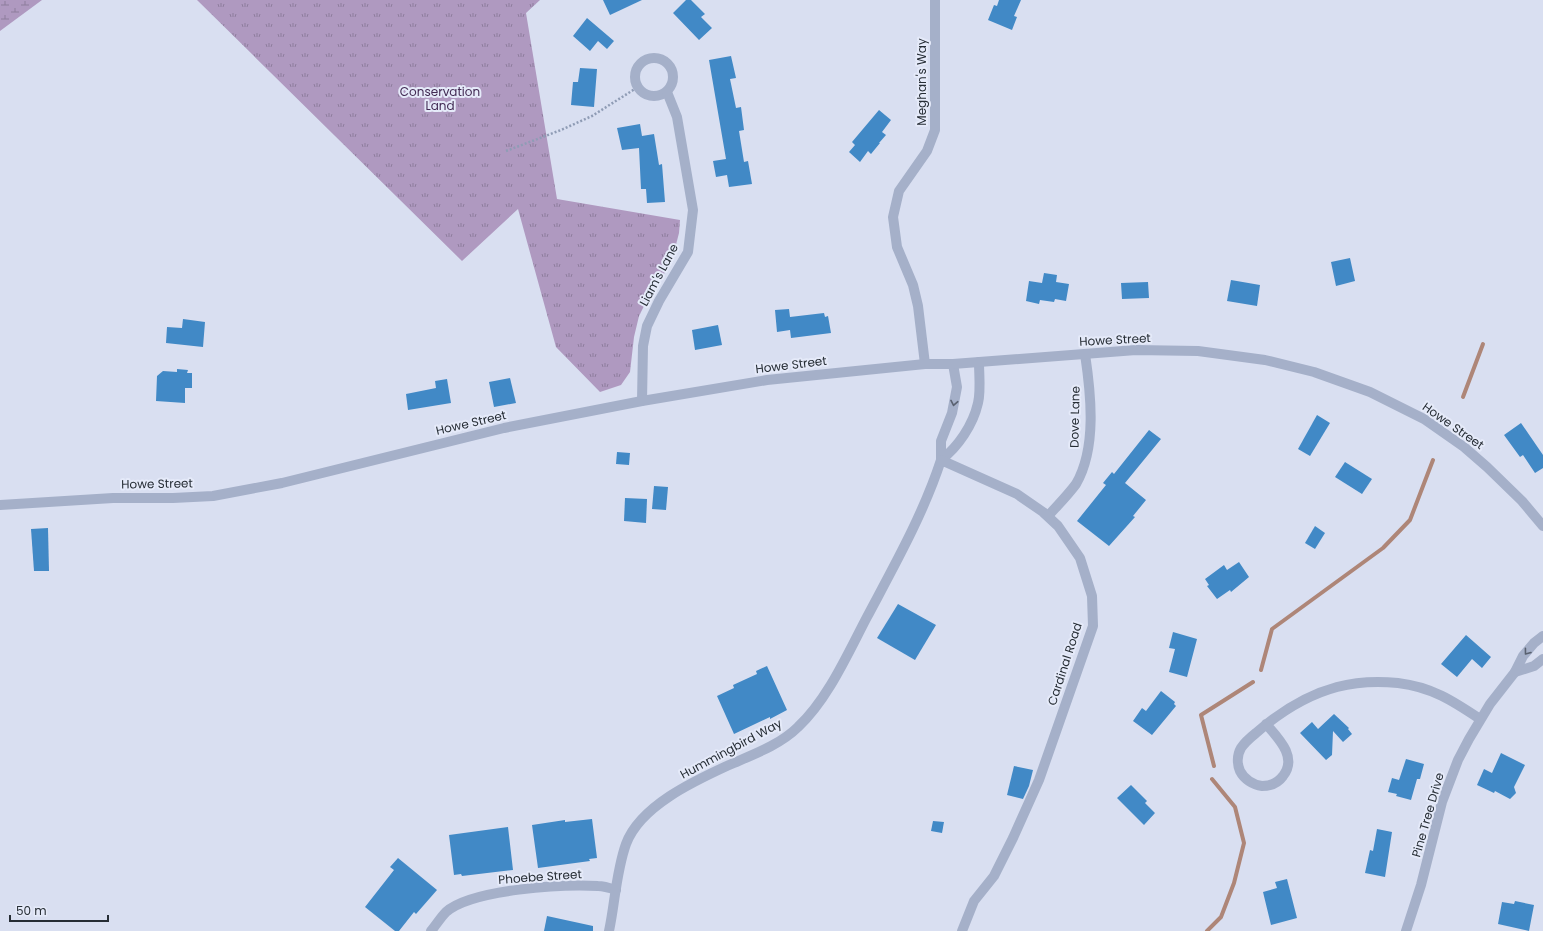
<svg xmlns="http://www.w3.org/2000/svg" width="1543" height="931" viewBox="0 0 1543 931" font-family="Poppins,sans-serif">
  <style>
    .grass { fill: url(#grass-tufts) }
    .wetland { fill: url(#wetland-marsh) }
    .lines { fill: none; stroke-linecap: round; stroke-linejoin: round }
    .stream { stroke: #ae8678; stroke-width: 4 }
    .building { fill: #4189c6 }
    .path { stroke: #8f9cb5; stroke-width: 2.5; stroke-dasharray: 2 2; stroke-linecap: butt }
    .minor { stroke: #a5b0c9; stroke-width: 10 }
    .tertiary { stroke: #a5b0c9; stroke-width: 10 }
    .oneway { stroke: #596170 }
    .labels { text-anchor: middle; stroke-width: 4; stroke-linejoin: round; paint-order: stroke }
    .street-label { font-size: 12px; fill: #262d35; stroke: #e5eaf9 }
    .park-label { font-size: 12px; fill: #422a53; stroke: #e5eaf9 }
  </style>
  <defs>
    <pattern id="grass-tufts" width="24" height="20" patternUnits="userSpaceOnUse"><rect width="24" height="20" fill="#af99c0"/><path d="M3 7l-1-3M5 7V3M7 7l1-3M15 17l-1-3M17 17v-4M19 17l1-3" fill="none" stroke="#8e7d9d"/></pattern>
    <pattern id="wetland-marsh" width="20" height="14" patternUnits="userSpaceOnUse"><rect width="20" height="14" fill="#af99c0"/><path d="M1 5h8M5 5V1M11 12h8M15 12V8" fill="none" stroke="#8e7d9d"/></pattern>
  </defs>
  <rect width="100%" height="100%" fill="#d9dff1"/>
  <!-- grass -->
  <polygon class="grass" points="197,0 540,0 526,13 557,199 680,220 679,233 671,264 651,292 639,316 634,337 630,372 621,385 600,392 556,347 518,209 462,261"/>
  <!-- wetland -->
  <polygon class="wetland" points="0,0 42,0 0,31"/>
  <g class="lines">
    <!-- stream -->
    <g class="stream">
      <polyline points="1463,397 1483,344"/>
      <polyline points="1261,670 1272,629 1383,548 1410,520 1433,460"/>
      <polyline points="1214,766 1201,715 1253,682"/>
      <polyline points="1207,931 1221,917 1234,883 1244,843 1235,807 1212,779"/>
    </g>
  </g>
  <!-- building -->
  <g class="building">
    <polygon points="603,0 642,0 610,15"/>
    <polygon points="686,0 691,0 705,14 701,17 712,28 699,40 673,13"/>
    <polygon points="999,0 1021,0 1014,16 1017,17 1012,30 988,20 994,5 997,6"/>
    <polygon points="587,18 614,41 607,49 598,41 590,51 573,36"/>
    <polygon points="731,56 736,78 730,79 736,108 741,107 744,130 739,131 744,162 748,161 752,184 729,187 727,175 716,177 713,161 726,159 709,60"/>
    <polygon points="580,68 597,69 594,107 571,105 573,82 578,82"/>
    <polygon points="879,110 891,120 882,132 886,135 879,143 880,143 871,154 868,151 860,162 849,152 855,145 852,142"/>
    <polygon points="640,124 642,136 654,134 659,165 662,164 665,202 647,203 646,189 641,189 639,148 622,150 617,128"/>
    <polygon points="1350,258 1355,281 1336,286 1331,262"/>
    <polygon points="1044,273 1057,275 1056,282 1069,284 1066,301 1055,299 1054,302 1040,300 1039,304 1026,301 1029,281 1042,283"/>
    <polygon points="1231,280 1260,285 1257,306 1227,301"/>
    <polygon points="1148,282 1149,298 1122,299 1121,283"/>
    <polygon points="789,309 790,317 824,313 825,317 828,316 831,333 791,338 790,330 777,332 775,310"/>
    <polygon points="183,319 205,322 203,347 166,343 167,327 182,328"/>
    <polygon points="718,325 722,345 695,350 692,330"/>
    <polygon points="177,369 188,370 187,373 192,373 192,388 185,388 185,403 156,401 157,376 163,371 177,372"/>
    <polygon points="510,378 516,403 494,407 489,382"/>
    <polygon points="447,379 451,403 408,410 406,394 436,388 435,381"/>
    <polygon points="1317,415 1330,423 1310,456 1298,449"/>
    <polygon points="1521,423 1543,455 1543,468 1535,473 1523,455 1520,457 1504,435"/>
    <polygon points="1149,430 1161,439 1125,483 1146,500 1133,516 1135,517 1109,546 1077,521 1106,485 1103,483 1112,472 1114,474"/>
    <polygon points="617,452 630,453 629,465 616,464"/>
    <polygon points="1345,462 1372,479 1362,494 1335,477"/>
    <polygon points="654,486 668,487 666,510 652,509"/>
    <polygon points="625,498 647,499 646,523 624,521"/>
    <polygon points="1315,526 1325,533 1315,549 1305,543"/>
    <polygon points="48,528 49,571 34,571 31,529"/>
    <polygon points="1239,562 1249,577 1231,592 1230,590 1217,599 1207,586 1209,585 1205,579 1224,565 1227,570"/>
    <polygon points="898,604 936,625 915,660 877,638"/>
    <polygon points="1173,632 1197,639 1187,677 1169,672 1175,649 1169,648"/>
    <polygon points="1466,635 1491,657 1482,668 1472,659 1457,677 1441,664"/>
    <polygon points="767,666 787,710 770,719 770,717 734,734 717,696 734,688 733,685 757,674 756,671"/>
    <polygon points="1161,691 1175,702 1174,704 1176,706 1152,735 1133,721 1142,708 1146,711"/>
    <polygon points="1334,714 1349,728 1348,729 1352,734 1343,742 1333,731 1332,755 1326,760 1300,733 1312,722 1318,729"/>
    <polygon points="1501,753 1525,765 1514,787 1516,793 1510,799 1495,791 1494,793 1477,785 1484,769 1492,773"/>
    <polygon points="1406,759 1424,764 1420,779 1417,779 1411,800 1396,796 1397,794 1388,792 1392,778 1399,780"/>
    <polygon points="1014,766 1033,770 1029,786 1023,799 1007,795"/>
    <polygon points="1131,785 1147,801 1145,803 1155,813 1144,825 1117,798"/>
    <polygon points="592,819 597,858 589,859 590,861 538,868 532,825 565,820 565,822"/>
    <polygon points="933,821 944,822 942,833 931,831"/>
    <polygon points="508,827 513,870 462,876 461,874 454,875 449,835"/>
    <polygon points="1377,829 1392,832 1385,877 1365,873 1370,850 1373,851"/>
    <polygon points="398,858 437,890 416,914 414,912 399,931 395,931 365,907 394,870 390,867"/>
    <polygon points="1287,879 1297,918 1271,925 1263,892 1277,888 1275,882"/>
    <polygon points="1515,901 1534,905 1529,931 1498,924 1502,902 1514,904"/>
    <polygon points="547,916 593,926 593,931 544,931"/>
  </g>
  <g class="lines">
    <!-- path -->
    <polyline class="path" points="506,151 561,130 592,116 638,87"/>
    <!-- minor -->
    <g class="minor">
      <circle cx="654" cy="77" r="19"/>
      <polyline points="925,364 918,306 913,285 897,247 893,217 899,191 927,151 935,130 935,0"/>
      <path d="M953,364L957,387L952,413L941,441V460C958,447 973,425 978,403C981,391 979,375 979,362"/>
      <polyline points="642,401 643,346 647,326 659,301 688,252 693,210 677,117 667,92"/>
      <path d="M1048,516C1057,506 1068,495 1076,484C1097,448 1091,394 1085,354"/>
      <polyline points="1515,672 1534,666 1543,659"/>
      <path d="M1266,724C1278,738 1298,757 1283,776C1278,783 1270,786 1262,786C1253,785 1244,779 1240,771C1237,764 1237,755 1241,748C1245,742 1251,737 1256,733C1280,712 1307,695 1337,687C1356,682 1378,681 1398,683C1432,687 1453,701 1480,719"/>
      <path d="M431,931C436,925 441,917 446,912C472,889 564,884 598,886C604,886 610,888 616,890"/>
      <path d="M609,931C615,903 616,872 626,844C640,806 694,781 729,765C752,755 780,745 798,727C828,699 848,653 867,617C894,566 923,515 941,460L1017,494L1043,512L1058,526L1080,558L1092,596L1093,626L1039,780L1013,838L994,876L974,901L962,931"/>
      <polyline points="1406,931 1421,885 1442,802 1458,760 1469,739 1490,704 1515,672 1523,656 1534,643 1543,636"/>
    </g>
    <!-- tertiary -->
    <polyline class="tertiary" points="0,505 113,498 173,498 213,496 282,483 504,428 642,401 767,380 925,364 953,364 1136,350 1198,351 1265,360 1314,372 1370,392 1424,419 1464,447 1487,467 1522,501 1543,526"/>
  </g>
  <!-- one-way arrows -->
  <defs><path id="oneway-chevron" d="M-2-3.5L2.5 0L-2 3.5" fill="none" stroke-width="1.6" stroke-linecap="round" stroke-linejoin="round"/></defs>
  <g class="oneway">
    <use href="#oneway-chevron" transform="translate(954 403) rotate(101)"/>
    <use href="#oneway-chevron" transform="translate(1527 652) rotate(127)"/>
  </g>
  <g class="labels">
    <!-- street labels -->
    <g class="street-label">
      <text transform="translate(922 82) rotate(-90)" y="4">Meghan's Way</text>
      <text transform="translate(659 275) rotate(-62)" y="4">Liam's Lane</text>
      <text transform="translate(1115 340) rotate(-3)" y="4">Howe Street</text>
      <text transform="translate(791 365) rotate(-7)" y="4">Howe Street</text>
      <text transform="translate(1075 417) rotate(-89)" y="4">Dove Lane</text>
      <text transform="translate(471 423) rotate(-13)" y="4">Howe Street</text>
      <text transform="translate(1453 426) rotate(35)" y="4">Howe Street</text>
      <text transform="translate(157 484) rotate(-1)" y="4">Howe Street</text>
      <text transform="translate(1065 664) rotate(-72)" y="4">Cardinal Road</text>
      <text transform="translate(731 749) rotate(-28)" y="4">Hummingbird Way</text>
      <text transform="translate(1428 815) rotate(-74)" y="4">Pine Tree Drive</text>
      <text transform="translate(540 877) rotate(-4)" y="4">Phoebe Street</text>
    </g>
    <!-- park labels -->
    <g class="park-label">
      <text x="440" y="96">Conservation<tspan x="440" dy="14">Land</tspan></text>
    </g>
  </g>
  <!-- scale -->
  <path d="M10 915v6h98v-6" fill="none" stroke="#262d35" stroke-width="2"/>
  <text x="16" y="915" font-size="12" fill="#262d35" stroke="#e5eaf9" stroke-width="3" paint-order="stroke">50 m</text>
</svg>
